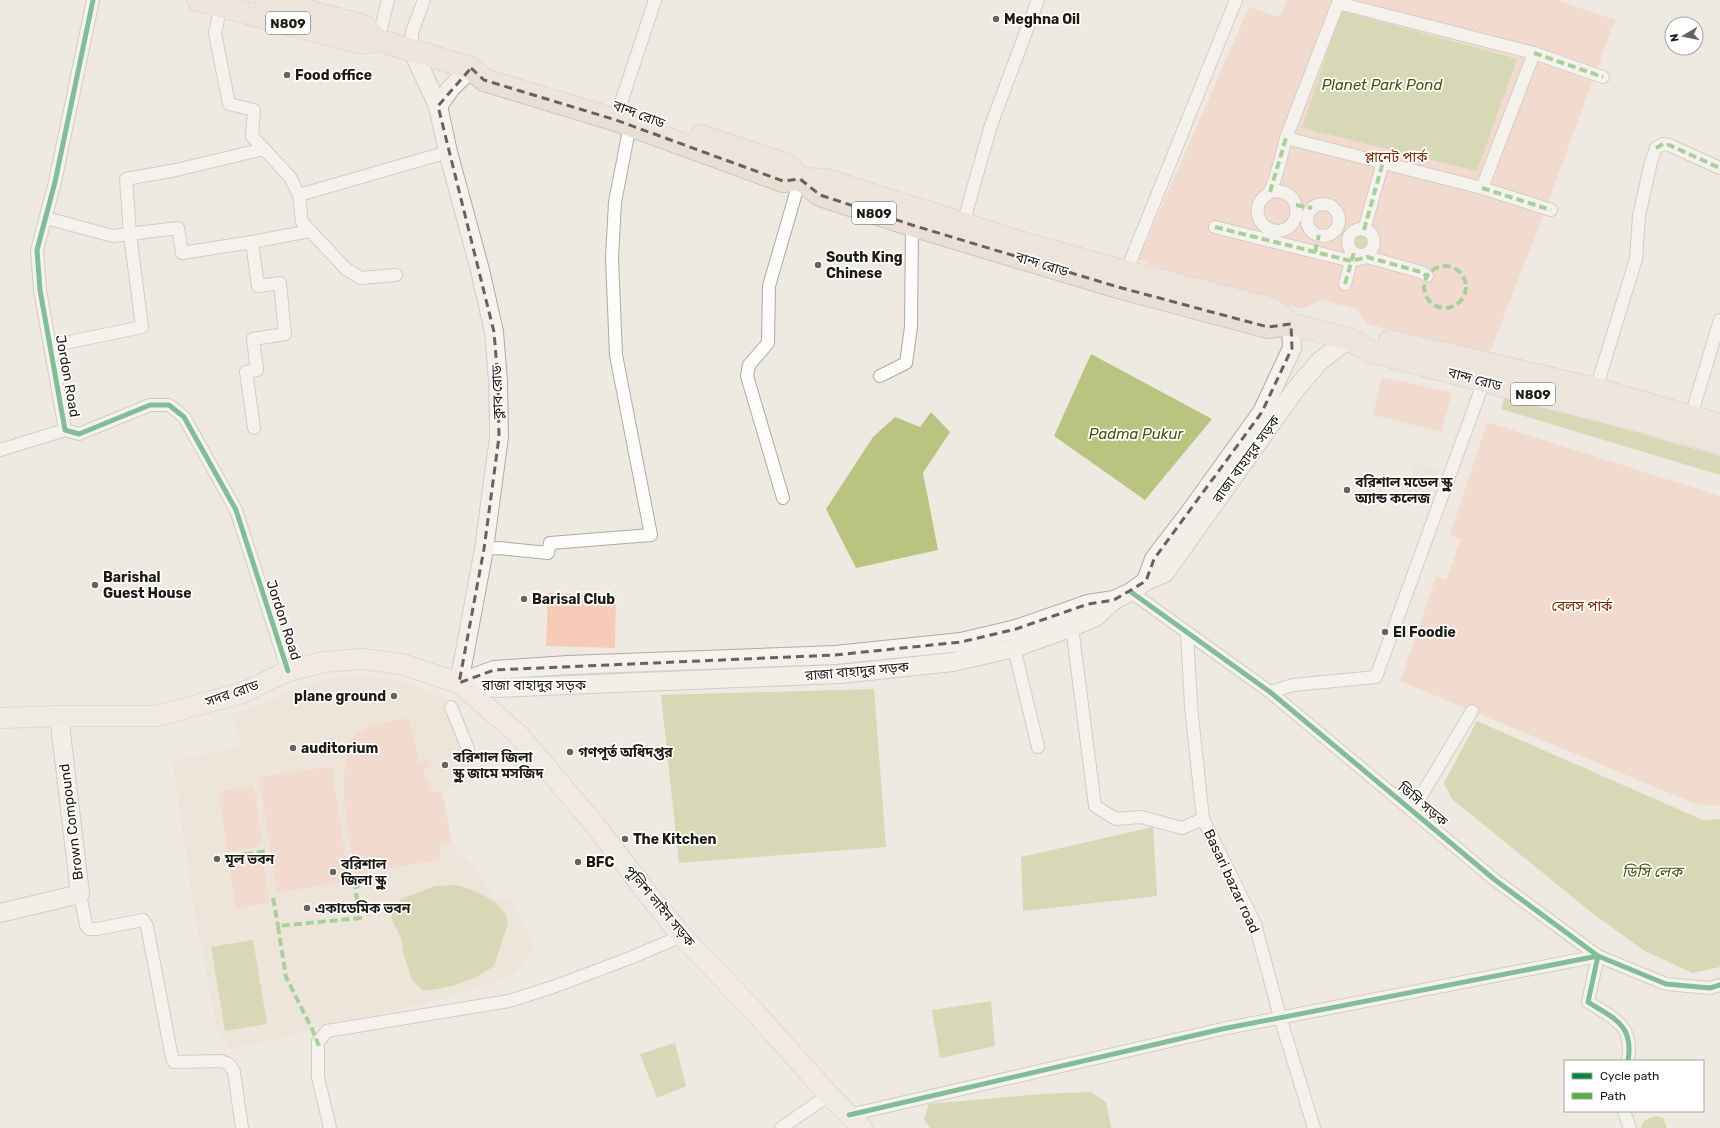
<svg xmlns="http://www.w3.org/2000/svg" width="1720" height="1128" viewBox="0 0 1720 1128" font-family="Rubik,'Noto Sans Bengali',sans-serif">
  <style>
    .built { fill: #eae1d1 }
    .green { fill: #f5cbb7 }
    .water { fill: #b8c480 }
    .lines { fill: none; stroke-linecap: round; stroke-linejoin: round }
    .street-casing { stroke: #aeaaa4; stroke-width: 14 }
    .secondary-casing { stroke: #aeaaa4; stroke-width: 20 }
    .primary-casing { stroke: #c7c6c1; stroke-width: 22 }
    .highway-casing { stroke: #c7c6c1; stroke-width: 24 }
    .street { stroke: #fcfcfa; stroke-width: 12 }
    .secondary { stroke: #f6f3ef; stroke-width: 18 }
    .primary { stroke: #f1ebe4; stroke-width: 20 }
    .highway { stroke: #eadfd4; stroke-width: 22 }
    .quiet { stroke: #55b144; stroke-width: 4; stroke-dasharray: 8 4; stroke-linecap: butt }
    .cycleway-casing { stroke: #fff; stroke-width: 8 }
    .cycleway { stroke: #00873e; stroke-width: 5 }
    .marked { fill: none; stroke: #67635c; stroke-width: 3; stroke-dasharray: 8 5; stroke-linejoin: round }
    .poi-dot { fill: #67635c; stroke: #fff; stroke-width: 1.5 }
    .labels { text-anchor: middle; stroke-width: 3.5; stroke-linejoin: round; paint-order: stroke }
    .shield { fill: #fff; stroke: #625f5b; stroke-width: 1 }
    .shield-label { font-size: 13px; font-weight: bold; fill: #1e1b15 }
    .poi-label { font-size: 14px; font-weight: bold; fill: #1e1b15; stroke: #fff; text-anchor: start }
    .street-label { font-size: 14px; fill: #1e1b15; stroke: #fff }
    .park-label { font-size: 14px; fill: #7b2c00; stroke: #fff }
    .water-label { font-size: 15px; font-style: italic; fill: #48530e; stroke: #fff }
  </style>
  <rect width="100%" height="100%" fill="#eeeae1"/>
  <!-- built -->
  <g class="built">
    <polygon points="1416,463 1438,470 1427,501 1406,493"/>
    <polygon points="364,677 400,680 445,699 450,707 467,750 475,783 442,791 453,850 469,861 496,899 510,897 535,948 512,976 443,999 229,1050 226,1039 217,1030 196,921 172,761 219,752 240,744 232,713 265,704 297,687 331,679"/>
  </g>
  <!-- green -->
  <g class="green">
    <polygon points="1286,0 1557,0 1615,20 1542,219 1488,357 1368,324 1356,309 1352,308 1322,300 1301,309 1176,277 1166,270 1138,260 1249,7 1280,17"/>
    <polygon points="1382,377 1452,393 1441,432 1373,415"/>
    <polygon points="1487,422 1720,496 1720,806 1701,805 1691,802 1400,681 1436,577 1446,580 1461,539 1450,535"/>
    <polygon points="548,593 616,595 615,648 546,646"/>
    <path d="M410,718L419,763L423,762V759L428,758L429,761L431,760L432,766L424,768L426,780H430L432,792L442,791L452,842L439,844L442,859L368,872L369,878L356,881C350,839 338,796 347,754C347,751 348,745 349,742C360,725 392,720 410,718Z"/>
    <polygon points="332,766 349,881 277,893 259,777"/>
    <polygon points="254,786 262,842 257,847 227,852 219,791"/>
    <polygon points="258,856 264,863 270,903 235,908 229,861"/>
  </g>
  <!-- water -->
  <g class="water">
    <polygon points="1341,11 1517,59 1477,171 1302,128"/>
    <circle cx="1361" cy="242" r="9"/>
    <polygon points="1091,354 1212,419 1145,500 1054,436"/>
    <polygon points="1505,395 1720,456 1720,475 1501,409"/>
    <polygon points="931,412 950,432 923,473 938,550 856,568 826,509 873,437 895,417 920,427"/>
    <polygon points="874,689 886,847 679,863 661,695"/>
    <polygon points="1477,721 1703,820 1720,819 1720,967 1692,973 1643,950 1591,912 1452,799 1444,783"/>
    <polygon points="1153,827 1157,896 1023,911 1021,857"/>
    <path d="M456,885C476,890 504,901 508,923L494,966L475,978L452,986L430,990H422L412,980L403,952L401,938L391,918L393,911L401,899L435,886Z"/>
    <polygon points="253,940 267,1024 225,1031 211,947"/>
    <polygon points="991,1001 995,1046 940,1058 932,1010"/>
    <polygon points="675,1043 686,1086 657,1098 640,1054"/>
    <polygon points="1091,1092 1106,1102 1111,1128 930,1128 924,1119 929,1104 1042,1094"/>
    <path d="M1657,1116L1663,1118L1667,1128H1641C1643,1119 1649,1118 1657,1116Z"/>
  </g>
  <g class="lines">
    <!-- street casing -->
    <g class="street-casing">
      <g id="street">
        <polyline points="93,0 55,182 37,250 40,290 65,430 79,434 150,405 169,405 184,417 236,510 288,671"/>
        <polyline points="221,5 215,33 229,104 254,110 252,136 290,177 299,195 302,222 346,269 361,278 396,275"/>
        <polyline points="378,40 388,0"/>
        <polyline points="412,50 412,32 424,0"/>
        <polyline points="1534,53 1482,188 1286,138 1338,3 1534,53 1603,77"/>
        <polyline points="620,106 655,0"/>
        <polyline points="1482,188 1551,210"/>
        <path d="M1270,192C1303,185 1305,231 1276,231C1270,230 1264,227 1261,222C1258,217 1257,212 1258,207C1259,198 1267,197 1270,191C1277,178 1282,152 1286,138"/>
        <polyline points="299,195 448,152"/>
        <circle cx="1323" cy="220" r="16"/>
        <polyline points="46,218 113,236 178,228 182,253 252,242"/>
        <polyline points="963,224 991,125 1038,0"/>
        <polyline points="1215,227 1351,261 1367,257 1421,272 1427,276"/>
        <circle cx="1361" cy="242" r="13"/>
        <polyline points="1364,230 1383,162"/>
        <polyline points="1126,272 1236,0"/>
        <polyline points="1345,284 1353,254"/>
        <polyline points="50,346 142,327 130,234 126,179 176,170 264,149"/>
        <polyline points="880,376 906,363 911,327 912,225"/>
        <polyline points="1596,389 1636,259 1639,216 1651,162 1656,148 1663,144 1669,145 1720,168"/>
        <polyline points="1691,416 1720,320"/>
        <polyline points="254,428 246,372 257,370 253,339 285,334 280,283 258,286 252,242 310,231"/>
        <polyline points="0,450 65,430"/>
        <polyline points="783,498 747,376 749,365 768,343 769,286 800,179"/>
        <polyline points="484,549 499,548 548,553 550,543 651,535 616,355 612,258 615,202 630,125"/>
        <polyline points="1131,592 1270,692 1495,880 1598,956 1666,984 1710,988 1720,985"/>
        <polyline points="1072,627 1095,806 1116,819 1141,817 1182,828 1203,819 1191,706 1187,633"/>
        <polyline points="1014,648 1038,747"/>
        <polyline points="1270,692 1293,685 1376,677 1484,381"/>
        <polyline points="451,707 468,749"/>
        <polyline points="1412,811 1472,711"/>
        <polyline points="1203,819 1255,924 1280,1017 1314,1128"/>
        <polyline points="80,894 86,925 89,929 97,929 143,920 147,926 172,1058 174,1062 221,1061 229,1064 234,1072 242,1128"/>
        <polyline points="1624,1111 1630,1128"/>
        <path d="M849,1115L1222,1029L1598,956L1588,1002C1614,1019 1634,1024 1628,1061"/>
        <polyline points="330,1128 318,1077 318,1042 327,1031 509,1001 553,987 630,958 682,936"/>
        <polyline points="781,1128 829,1095"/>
      </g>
    </g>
    <!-- secondary casing -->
    <g class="secondary-casing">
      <g id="secondary">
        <polyline points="412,50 438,106 448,152 480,270 494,332 498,381 499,437 484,549 459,683"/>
        <polyline points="438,106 450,89 471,68"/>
        <polyline points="1146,581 1154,559 1190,512 1262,412 1292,348 1291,324"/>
        <polyline points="459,683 494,670 568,665 835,655 961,642 1016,629 1088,604 1114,600 1131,592 1146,581 1165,573 1295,390 1320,361 1349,339"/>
        <polyline points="462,683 496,688 840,674 953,662 1014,648 1072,627 1096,617 1114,600"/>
        <polyline points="0,913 80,894 59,716"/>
      </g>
    </g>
    <!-- primary casing -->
    <g class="primary-casing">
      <polyline id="primary" points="0,718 59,716 157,716 242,693 288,671 324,662 362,659 401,664 459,683 518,734 595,825 651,898 682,936 753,1010 829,1095 862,1128"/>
    </g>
    <!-- highway casing -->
    <g class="highway-casing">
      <g id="highway">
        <polyline points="198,0 361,43 378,40"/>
        <polyline points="267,0 364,26 378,40 471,68 484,80 616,120 783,181 800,179 820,195 912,225 1118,287 1268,327 1291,324 1349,339 1369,351 1683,432 1720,443"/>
        <polyline points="701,136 788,165 800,179 826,180 1023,243 1126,272 1273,309 1291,324"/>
        <polyline points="1390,341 1596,389 1720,425"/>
      </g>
    </g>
    <!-- street -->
    <use href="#street" class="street"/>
    <!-- secondary -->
    <use href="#secondary" class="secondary"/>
    <!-- primary -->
    <use href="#primary" class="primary"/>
    <!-- highway -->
    <use href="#highway" class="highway"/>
    <!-- quiet -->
    <g class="quiet">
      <polyline points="1534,53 1603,77"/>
      <polyline points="1656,148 1663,144 1669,145 1720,168"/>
      <polyline points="1482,188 1551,210"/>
      <polyline points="1270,192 1286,138"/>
      <polyline points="1296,205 1312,208"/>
      <polyline points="1215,227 1351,261 1367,257 1421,272 1427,276"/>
      <polyline points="1364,230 1383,162"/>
      <polyline points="1315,252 1319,235"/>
      <circle cx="1445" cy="287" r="21"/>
      <polyline points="1345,284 1354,252"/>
      <polyline points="233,856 268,851"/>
      <polyline points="273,898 278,926"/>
      <polyline points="319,1046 312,1029 286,977 278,926 360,918 355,887 358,886 358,882 368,880"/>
    </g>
    <!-- cycleway casing -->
    <g class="cycleway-casing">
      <g id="cycleway">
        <polyline points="93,0 55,182 37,250 40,290 65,430 79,434 150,405 169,405 184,417 236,510 288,671"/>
        <polyline points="1131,592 1270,692 1495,880 1598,956 1666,984 1710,988 1720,985"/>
        <path d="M849,1115L1222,1029L1598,956L1588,1002C1614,1019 1634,1024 1628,1061"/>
      </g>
    </g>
    <!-- cycleway -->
    <use href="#cycleway" class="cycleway"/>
  </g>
  <!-- marked area -->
  <path d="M0 0H1720V1128H0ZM471,68L484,80L616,120L783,181L800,179L820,195L912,225L1118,287L1268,327L1291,324L1292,348L1262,412L1154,559L1146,581L1114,600L1088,604L1016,629L961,642L835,655L494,670L459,683L484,549L499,437L498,381L494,332L438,106Z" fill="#eeeae1" fill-opacity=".55" fill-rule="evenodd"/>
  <path class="marked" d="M471,68L484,80L616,120L783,181L800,179L820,195L912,225L1118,287L1268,327L1291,324L1292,348L1262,412L1154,559L1146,581L1114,600L1088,604L1016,629L961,642L835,655L494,670L459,683L484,549L499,437L498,381L494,332L438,106Z"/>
  <!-- markers -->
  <g class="poi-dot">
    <circle cx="996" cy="19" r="4"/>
    <circle cx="287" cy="75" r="4"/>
    <circle cx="818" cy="265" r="4"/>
    <circle cx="1347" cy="490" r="4"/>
    <circle cx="95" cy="585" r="4"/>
    <circle cx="524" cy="599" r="4"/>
    <circle cx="1385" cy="632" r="4"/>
    <circle cx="394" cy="696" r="4"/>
    <circle cx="293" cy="748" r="4"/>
    <circle cx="570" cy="752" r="4"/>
    <circle cx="445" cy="765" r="4"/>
    <circle cx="625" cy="839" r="4"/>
    <circle cx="217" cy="859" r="4"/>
    <circle cx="578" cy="862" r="4"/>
    <circle cx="333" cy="872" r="4"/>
    <circle cx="307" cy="908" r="4"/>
  </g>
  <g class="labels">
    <!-- shield labels -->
    <g class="shield">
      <rect x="266" y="12" width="44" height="22" rx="3"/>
      <rect x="852" y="202" width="44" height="22" rx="3"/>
      <rect x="1511" y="383" width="44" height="22" rx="3"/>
    </g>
    <g class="shield-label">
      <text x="288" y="28">N809</text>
      <text x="874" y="218">N809</text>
      <text x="1533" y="399">N809</text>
    </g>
    <!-- poi labels -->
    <g class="poi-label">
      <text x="1004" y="24">Meghna Oil</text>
      <text x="295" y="80">Food office</text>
      <text x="826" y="262">South King<tspan x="826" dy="16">Chinese</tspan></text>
      <text x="1355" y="487">বরিশাল মডেল স্কুল<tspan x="1355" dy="16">অ্যান্ড কলেজ</tspan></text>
      <text x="103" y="582">Barishal<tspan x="103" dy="16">Guest House</tspan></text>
      <text x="532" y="604">Barisal Club</text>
      <text x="1393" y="637">El Foodie</text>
      <text x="386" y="701" text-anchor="end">plane ground</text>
      <text x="301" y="753">auditorium</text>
      <text x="578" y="757">গণপূর্ত অধিদপ্তর</text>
      <text x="453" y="762">বরিশাল জিলা<tspan x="453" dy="16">স্কুল জামে মসজিদ</tspan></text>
      <text x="633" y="844">The Kitchen</text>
      <text x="225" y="864">মূল ভবন</text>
      <text x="586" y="867">BFC</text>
      <text x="341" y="869">বরিশাল<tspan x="341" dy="16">জিলা স্কুল</tspan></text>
      <text x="315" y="913">একাডেমিক ভবন</text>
    </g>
    <!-- street labels -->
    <g class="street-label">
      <text transform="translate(639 114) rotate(21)" y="5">বান্দ রোড</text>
      <text transform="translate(1042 264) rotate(17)" y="5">বান্দ রোড</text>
      <text transform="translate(68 376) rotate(80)" y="5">Jordon Road</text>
      <text transform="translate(1475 379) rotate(15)" y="5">বান্দ রোড</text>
      <text transform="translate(497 392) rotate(-92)" y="5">ক্লাব রোড</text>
      <text transform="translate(1246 459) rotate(-54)" y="5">রাজা বাহাদুর সড়ক</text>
      <text transform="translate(284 620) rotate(72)" y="5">Jordon Road</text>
      <text transform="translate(857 671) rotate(-5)" y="5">রাজা বাহাদুর সড়ক</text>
      <text x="534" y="690">রাজা বাহাদুর সড়ক</text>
      <text transform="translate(232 693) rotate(-19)" y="5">সদর রোড</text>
      <text transform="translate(1423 804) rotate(40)" y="5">ডিসি সড়ক</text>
      <text transform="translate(71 822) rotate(-97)" y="5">Brown Compound</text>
      <text transform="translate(1232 881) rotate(65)" y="5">Basari bazar road</text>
      <text transform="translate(660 906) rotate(50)" y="5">পুলিশ লাইন সড়ক</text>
    </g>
    <!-- park labels -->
    <g class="park-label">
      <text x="1396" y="162">প্লানেট পার্ক</text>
      <text x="1582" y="611">বেলস পার্ক</text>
    </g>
    <!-- water labels -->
    <g class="water-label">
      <text x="1382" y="90">Planet Park Pond</text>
      <text x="1136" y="439">Padma Pukur</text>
      <text x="1652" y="877">ডিসি লেক</text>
    </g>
  </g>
  <!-- legend -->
  <rect x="1564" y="1060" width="140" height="52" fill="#ffffff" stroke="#a5a4a1"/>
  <rect x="1572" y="1073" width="20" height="6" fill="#00873e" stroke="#a5a4a1"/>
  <text x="1600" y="1080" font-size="12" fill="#1e1b15">Cycle path</text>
  <rect x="1572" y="1093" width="20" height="6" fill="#55b144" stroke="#a5a4a1"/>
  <text x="1600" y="1100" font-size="12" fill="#1e1b15">Path</text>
  <!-- north arrow -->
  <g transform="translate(1684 36) rotate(260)"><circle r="19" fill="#ffffff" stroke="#a5a4a1"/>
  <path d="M0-3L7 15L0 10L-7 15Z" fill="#67635c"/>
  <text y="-6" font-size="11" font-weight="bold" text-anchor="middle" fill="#1e1b15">N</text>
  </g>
</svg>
